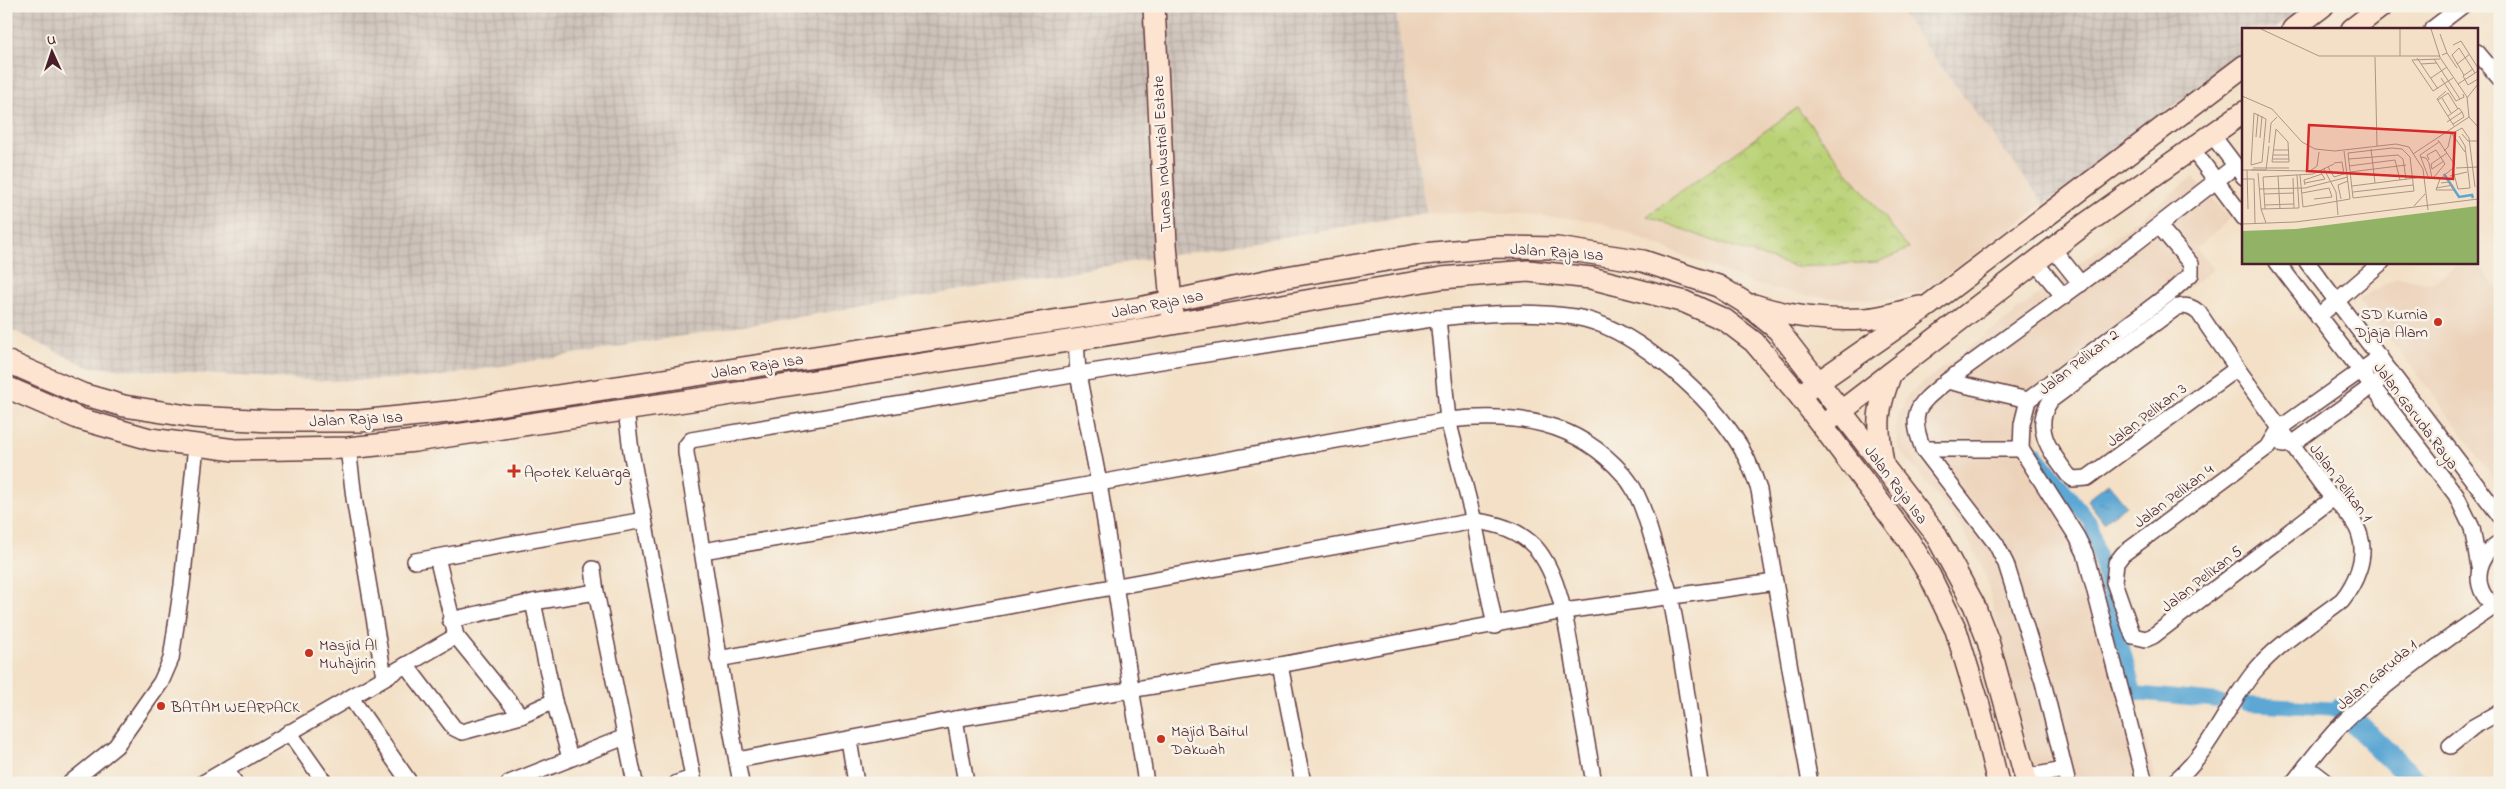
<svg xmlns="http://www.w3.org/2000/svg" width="2506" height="789" viewBox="0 0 2506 789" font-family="'Indie Flower',sans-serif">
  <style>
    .built { fill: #ecd2b9 }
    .industrial { fill: url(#industrial-grid) }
    .park { fill: url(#park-crowns); stroke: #827850 }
    .water { fill: url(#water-ripples); stroke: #526380 }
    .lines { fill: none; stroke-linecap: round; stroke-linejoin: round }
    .canal { stroke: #5ba7d4; stroke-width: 14 }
    .river { stroke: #5ba7d4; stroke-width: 24 }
    .street-casing { stroke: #633c42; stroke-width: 18 }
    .secondary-casing { stroke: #633c42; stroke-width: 24 }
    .street { stroke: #fff; stroke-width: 15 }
    .secondary { stroke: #fde4d1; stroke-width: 21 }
    .poi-dot { fill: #c8321e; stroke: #f7f3e8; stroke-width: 2 }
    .labels { text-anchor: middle; stroke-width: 5; stroke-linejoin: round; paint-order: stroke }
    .street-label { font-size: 16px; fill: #4a1f2b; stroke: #f7f3e8 }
    .poi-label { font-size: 16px; fill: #4a1f2b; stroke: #f7f3e8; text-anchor: start }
    .inset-river { fill: none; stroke: #5ba7d4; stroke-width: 2.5 }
    .inset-road { fill: none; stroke: #af9388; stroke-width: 1 }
    .view { fill: #d62828; fill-opacity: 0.15; stroke: #d62828; stroke-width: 2.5 }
    .inset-edge { fill: none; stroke: #4a1f2b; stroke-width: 2.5 }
  </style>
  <defs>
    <pattern id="industrial-grid" width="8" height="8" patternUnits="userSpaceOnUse" patternTransform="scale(1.25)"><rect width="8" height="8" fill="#cdc2b9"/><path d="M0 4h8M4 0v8" fill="none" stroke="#b2a69f"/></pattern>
    <pattern id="park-crowns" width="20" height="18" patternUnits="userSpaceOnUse" patternTransform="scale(1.25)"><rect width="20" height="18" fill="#b9d175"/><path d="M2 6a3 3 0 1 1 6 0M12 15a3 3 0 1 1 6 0" fill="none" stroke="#a1b365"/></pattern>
    <pattern id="water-ripples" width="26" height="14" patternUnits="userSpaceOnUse" patternTransform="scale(1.25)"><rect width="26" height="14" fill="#5ba7d4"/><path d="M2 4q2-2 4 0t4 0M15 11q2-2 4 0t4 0" fill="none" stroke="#4d87ac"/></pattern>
  </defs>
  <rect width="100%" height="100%" fill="#f7f3e8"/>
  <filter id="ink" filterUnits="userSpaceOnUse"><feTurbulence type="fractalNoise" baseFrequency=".02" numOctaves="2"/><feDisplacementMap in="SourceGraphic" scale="10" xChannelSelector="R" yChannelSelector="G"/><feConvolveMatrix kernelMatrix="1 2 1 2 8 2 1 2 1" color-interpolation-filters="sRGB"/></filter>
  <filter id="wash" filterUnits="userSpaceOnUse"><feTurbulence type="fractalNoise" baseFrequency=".0096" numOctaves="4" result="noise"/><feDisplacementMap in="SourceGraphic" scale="20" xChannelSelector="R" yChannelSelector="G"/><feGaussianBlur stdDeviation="1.12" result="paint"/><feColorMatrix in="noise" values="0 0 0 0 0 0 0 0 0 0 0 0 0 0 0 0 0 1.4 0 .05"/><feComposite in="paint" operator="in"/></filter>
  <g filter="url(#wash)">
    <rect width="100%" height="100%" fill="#f3e0c6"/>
    <!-- built -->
    <g class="built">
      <polygon points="1395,6 1896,6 2045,205 1921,292 1885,300 1805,296 1751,283 1598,221 1523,214 1426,213"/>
      <polygon points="2193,177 2230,219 2196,248 2214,269 2051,392 2036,414 2037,453 2090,527 2156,783 2035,783 1985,572 1958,523 1898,447 1895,425 1908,394"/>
      <polygon points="2461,262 2477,263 2500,291 2500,487 2435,397 2358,300 2397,277 2432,284"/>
    </g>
    <!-- industrial -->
    <g class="industrial">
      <polygon points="6,6 1395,6 1426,213 429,378 325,381 88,367 6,327"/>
      <polygon points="1896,6 2305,6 2275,29 2244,29 2243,53 2045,205"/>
    </g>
    <!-- park -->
    <polygon class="park" points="1797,108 1909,249 1878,262 1795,267 1719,243 1647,216"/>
    <!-- water -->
    <polygon class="water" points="2108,483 2126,505 2104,522 2087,500"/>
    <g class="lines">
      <!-- canal -->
      <g class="canal">
        <polyline points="2036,453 2090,522 2135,693 2219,701"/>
        <polyline points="2246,704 2341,709"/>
      </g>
      <!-- river -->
      <polyline class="river" points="2341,709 2417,783"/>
    </g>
  </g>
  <g filter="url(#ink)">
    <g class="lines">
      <!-- street casing -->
      <g class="street-casing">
        <g id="street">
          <polyline points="2432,29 2462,6"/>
          <polyline points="2477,52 2500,79"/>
          <polyline points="2213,136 2244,177"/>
          <polyline points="2193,150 2244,218"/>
          <polyline points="2053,249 2081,284"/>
          <polyline points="2035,262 2064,297"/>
          <polyline points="2277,262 2456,495 2472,528 2479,567"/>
          <polyline points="2307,262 2500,516"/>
          <polyline points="2318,317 2382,262"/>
          <polyline points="1438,318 1448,420 1474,521 1495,626"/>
          <polyline points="1076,339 1078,374 1099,483 1146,783"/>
          <polyline points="1947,381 2028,400"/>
          <polyline points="626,410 631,451 694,783"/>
          <polyline points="2283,445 2292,444 2391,372"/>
          <polyline points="348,448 354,498 384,677"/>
          <polyline points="1923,449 2021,449 2077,537 2085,553 2145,783"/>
          <polyline points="2021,449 2022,424 2028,400 2170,293 2191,274 2191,264 2159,226"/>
          <polyline points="2332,499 2153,636 2146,639 2133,636 2114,582 2116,563 2123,554 2269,446 2280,428 2380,357"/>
          <path d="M2500,542C2474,557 2470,594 2500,609"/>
          <path d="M703,551L1099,483L1448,420C1517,413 1576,420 1624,475C1640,494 1646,518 1653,541C1658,559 1665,577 1670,595C1683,657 1690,721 1700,783"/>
          <polyline points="437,557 456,636 521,716"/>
          <polyline points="415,561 644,520"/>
          <polyline points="593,569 596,592"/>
          <polyline points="533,602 554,701 570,758"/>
          <polyline points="450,620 533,602 596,592 635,783"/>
          <path d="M718,659L1474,521C1496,523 1519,530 1535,547C1563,578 1569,642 1576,681C1582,715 1588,749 1594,783"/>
          <polyline points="406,665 454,728 462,732 521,716 554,701"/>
          <polyline points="1280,665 1303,783"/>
          <polyline points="351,698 410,783"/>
          <polyline points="955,719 966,783"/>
          <polyline points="289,732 325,783"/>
          <polyline points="849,740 856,783"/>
          <polyline points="2450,746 2473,727 2500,712"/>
          <polyline points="737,760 955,719 1280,665 1564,611 1775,582"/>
          <polyline points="2306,766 2328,783"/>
          <polyline points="226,769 235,783"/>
          <polyline points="2025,777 2064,770"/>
          <path d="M2176,780C2210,751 2226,707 2254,672C2277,644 2312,623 2342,600C2355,584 2367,558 2360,536C2355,517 2334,501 2322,485C2280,428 2238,372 2199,313C2192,307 2187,305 2177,307L2051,400C2031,428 2051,452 2068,475L2073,479L2087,478L2236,369"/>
          <polyline points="70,783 116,746 161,682 171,659 182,585 196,445"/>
          <polyline points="203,783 456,636"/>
          <polyline points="509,783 625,737"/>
          <polyline points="677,783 693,778"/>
          <path d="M741,783C720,673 705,563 686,453V446L691,440L1078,374L1438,318C1482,314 1530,310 1575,317C1631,326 1701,389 1733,435C1745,452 1753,471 1759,490L1810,783"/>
          <path d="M2068,783L2043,682L2006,564L1996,544L1923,449C1908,410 1918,405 1947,381L2132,246L2235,166"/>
          <path d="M2293,783C2313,757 2334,729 2359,708C2402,671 2448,638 2495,606"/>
        </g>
      </g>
      <!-- secondary casing -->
      <g class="secondary-casing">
        <g id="secondary">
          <polyline points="1154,6 1166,244 1172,315"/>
          <polyline points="2293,29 2323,6"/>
          <polyline points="2352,29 2382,6"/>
          <path d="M1754,305C1789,317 1827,321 1864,319C1882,318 1902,311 1920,307"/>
          <polyline points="6,361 82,394 124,406 194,417 270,421 360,421 458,411 1139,308 1280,278 1423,254 1496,247 1557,248 1643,261 1718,286 1744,302 1778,330 1935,533 1974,605 1988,641 2027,783"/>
          <polyline points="6,387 80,419 150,439 235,450 348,448 415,441 719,396 1131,331 1441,278 1528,271 1591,278 1685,302 1725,320 1754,342 1799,395 1909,541 1930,576 1956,630 1979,705 1998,783"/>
          <polyline points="1807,390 1929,305 2244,66"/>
          <polyline points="1831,419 2081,227 2244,112"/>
          <path d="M1883,463C1876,423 1877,410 1891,373"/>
        </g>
      </g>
      <!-- street -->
      <use href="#street" class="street"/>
      <!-- secondary -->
      <use href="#secondary" class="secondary"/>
    </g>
  </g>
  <!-- markers -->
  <g class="poi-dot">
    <circle cx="2438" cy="322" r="5"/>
    <path d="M511.5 463.5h5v5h5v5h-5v5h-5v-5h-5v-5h5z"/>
    <circle cx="309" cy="653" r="5"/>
    <circle cx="161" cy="706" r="5"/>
    <circle cx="1161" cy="739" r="5"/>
  </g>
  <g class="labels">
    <!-- street labels -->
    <g class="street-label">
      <text transform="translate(1161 154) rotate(-93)" y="6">Tunas Industrial Estate</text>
      <text transform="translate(1557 251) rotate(4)" y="6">Jalan Raja Isa</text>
      <text transform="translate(1157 303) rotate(-11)" y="6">Jalan Raja Isa</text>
      <text transform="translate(2078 361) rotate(-38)" y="6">Jalan Pelikan 2</text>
      <text transform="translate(757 365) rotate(-9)" y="6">Jalan Raja Isa</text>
      <text transform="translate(2146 414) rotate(-37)" y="6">Jalan Pelikan 3</text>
      <text transform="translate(2417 415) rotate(53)" y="6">Jalan Garuda Raya</text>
      <text transform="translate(356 418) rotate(-3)" y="6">Jalan Raja Isa</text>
      <text transform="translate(2342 482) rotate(53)" y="6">Jalan Pelikan 1</text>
      <text transform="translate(1897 484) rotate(53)" y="6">Jalan Raja Isa</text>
      <text transform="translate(2173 495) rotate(-37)" y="6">Jalan Pelikan 4</text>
      <text transform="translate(2201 578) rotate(-38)" y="6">Jalan Pelikan 5</text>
      <text transform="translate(2376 674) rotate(-40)" y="6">Jalan Garuda 1</text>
    </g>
    <!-- poi labels -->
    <g class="poi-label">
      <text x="2428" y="319" text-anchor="end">SD Kurnia<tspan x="2428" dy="18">Djaja Alam</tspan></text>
      <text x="524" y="477">Apotek Keluarga</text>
      <text x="319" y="650">Masjid Al<tspan x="319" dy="18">Muhajirin</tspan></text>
      <text x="171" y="712">BATAM WEARPACK</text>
      <text x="1171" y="736">Majid Baitul<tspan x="1171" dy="18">Dakwah</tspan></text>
    </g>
  </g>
  <!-- overview -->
  <g transform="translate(2242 28)">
    <rect width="236" height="236" fill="#f3e0c6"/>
    <path d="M236,178V235H0V203L54,201Z" fill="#92b366"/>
    <path class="inset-river" d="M202,146L217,169L230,167L231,170"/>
    <path class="inset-road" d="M19,1L77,28H197L225,69L227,89L236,99M189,1L198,29M198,6L205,25L200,27M211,17L219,13L236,40M205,25L215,40M158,28V1M133,29L135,118M175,30L196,61M192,31L218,71M198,31L170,32L191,63L211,50M179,36L195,35M215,36L228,26M231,41L221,48L226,57L236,51M222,47L210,27L217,20L233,45M189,50L205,39M199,50L214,73L222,69L221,66M216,56L236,43M204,63L195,71L212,98M0,68L30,81L60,114L73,121L93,123L154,116L167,119L181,141L186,182M200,70L209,85M225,70L236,56M196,72L206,65L216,81M12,85L24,91L20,134L9,137ZM206,88L217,80L220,84L222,89L211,96M205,94L220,84M34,101L46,114L47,134H30ZM210,106L223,124M220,106L226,113H236M14,109L16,86M18,110L20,88M196,112L213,137M27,115L29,95L35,89M150,120L160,121L168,129L172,163L111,170L106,125ZM129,121L133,155M31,122H47M202,123L206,119L209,106L220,100L227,110L233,159M171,126L227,89M31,127H47M179,129L184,130L187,135L190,150M31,131H47M107,131L156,127L161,131L164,151M187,132L185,127L194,122L203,136L192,149M202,133L190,141L189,136L205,125M92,135L100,134L102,146M107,138L153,132L158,152M86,139L92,149L105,145M11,140H47M214,140L236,139M82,141L94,164L96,187M0,142H24L27,118M5,142L6,181M9,142L68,143L75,138L77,124M108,144L164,137M16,145L19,181L24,195M212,146L216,161L228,160L223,118L217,108M58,147L61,179L108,171L102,123M36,148L38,181M208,148L225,144M51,150L52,180M0,151H12L13,195M187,151L178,127L197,114M63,155L83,151L78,143M199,155L207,154L212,162H194L198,151L211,140M63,157L62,152L80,146M110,158L181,149M194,160L211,157M17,161L63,160L106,149M111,164L171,157M60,165L87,160L90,169L72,171M22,166L52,165M99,171L96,157L106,153M23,177L52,176M172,178L183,166M19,181L57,180L55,147M23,181L21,149L71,146L92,136M0,196L53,194L236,171"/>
    <path class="view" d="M67,97L213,105L211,151L65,143Z"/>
    <rect width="236" height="236" class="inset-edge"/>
  </g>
  <!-- margin -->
  <rect width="2506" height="789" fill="none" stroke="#f7f3e8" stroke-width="25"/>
  <!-- north arrow -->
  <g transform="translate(52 52) rotate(357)" stroke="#f7f3e8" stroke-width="4" paint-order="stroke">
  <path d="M0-4L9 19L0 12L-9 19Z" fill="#4a1f2b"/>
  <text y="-8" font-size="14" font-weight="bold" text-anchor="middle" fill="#4a1f2b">U</text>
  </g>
</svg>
